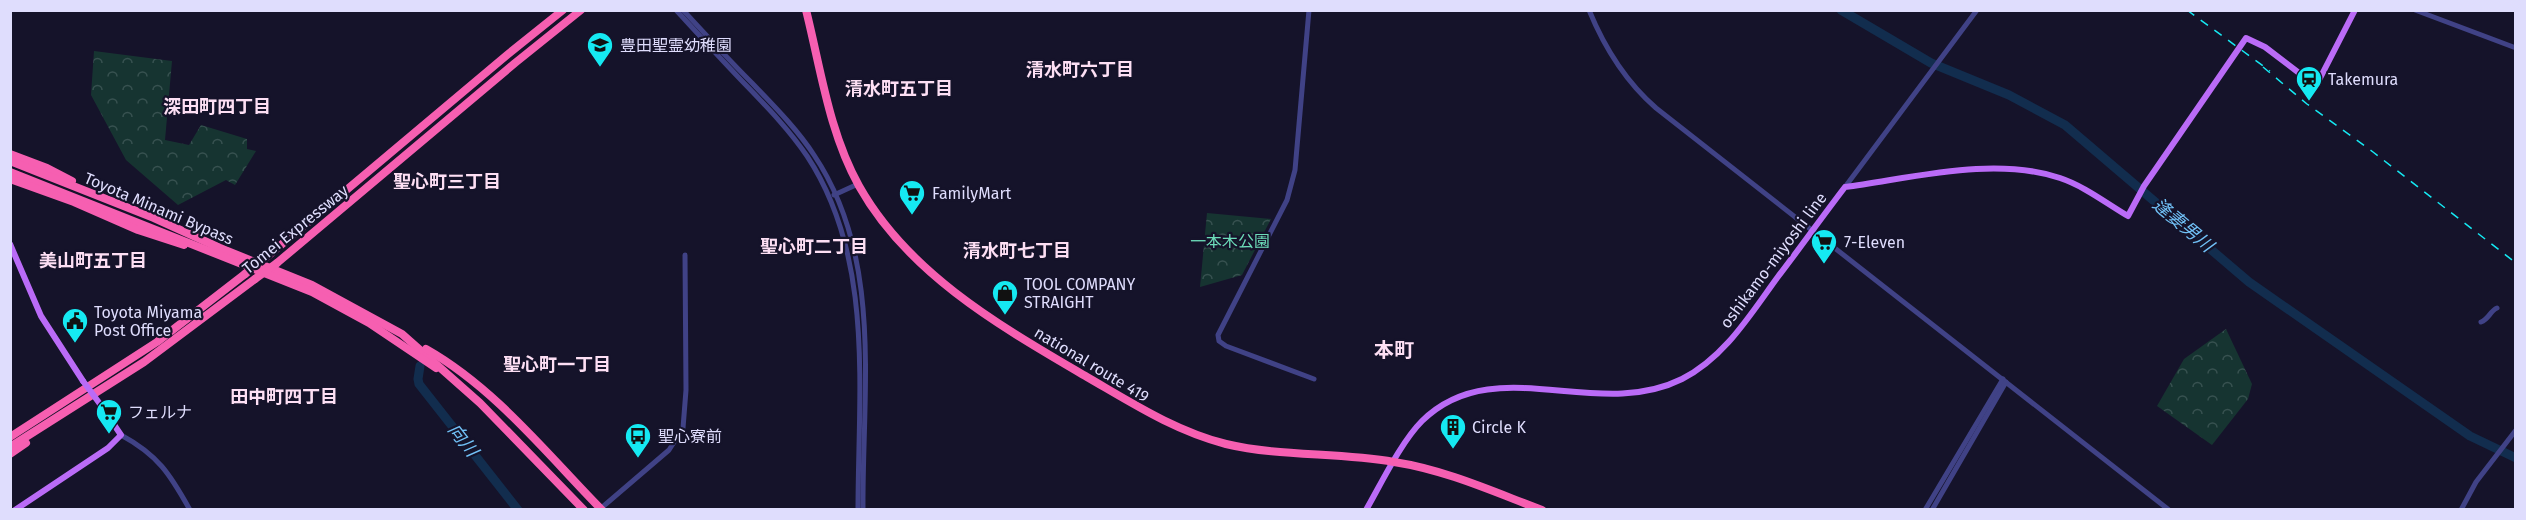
<svg xmlns="http://www.w3.org/2000/svg" width="2526" height="520" viewBox="0 0 2526 520" font-family="'Fira Sans','Noto Sans JP',sans-serif">
  <style>
    .forest { fill: url(#forest-crowns) }
    .lines { fill: none; stroke-linecap: round; stroke-linejoin: round }
    .river { stroke: #122d4e; stroke-width: 9 }
    .minor { stroke: #404286; stroke-width: 5 }
    .major { stroke: #ba6bf7; stroke-width: 6 }
    .highway { stroke: #f65fb1; stroke-width: 8 }
    .rail { stroke: #15e9f2; stroke-width: 1.5; stroke-dasharray: 9 8; stroke-linecap: butt }
    .major-bridge { stroke: #ba6bf7; stroke-width: 6 }
    .highway-bridge { stroke: #f65fb1; stroke-width: 8 }
    .labels { text-anchor: middle; stroke-width: 4.5; stroke-linejoin: round; paint-order: stroke }
    .poi-label { font-size: 16px; fill: #dfddfd; stroke: #15132a; text-anchor: start }
    .street-label { font-size: 16px; fill: #dfddfd; stroke: #15132a }
    .park-label { font-size: 16px; fill: #6cdbb8; stroke: #15132a }
    .neighbourhood-label { font-size: 18px; font-weight: bold; fill: #fddff4; stroke: #15132a }
    .water-label { font-size: 18px; font-style: italic; fill: #71c1f7; stroke: #15132a }
    .quarter-label { font-size: 20px; font-weight: bold; fill: #fddff4; stroke: #15132a }
  </style>
  <defs>
    <pattern id="forest-crowns" width="20" height="18" patternUnits="userSpaceOnUse" patternTransform="scale(1.5)"><rect width="20" height="18" fill="#163431"/><path d="M2 6a3 3 0 1 1 6 0M12 15a3 3 0 1 1 6 0" fill="none" stroke="#375150"/></pattern>
  </defs>
  <rect width="100%" height="100%" fill="#15132a"/>
  <!-- forest -->
  <g class="forest">
    <polygon points="94,51 172,61 165,140 189,145 201,125 247,139 247,149 256,151 235,185 226,180 178,205 126,160 91,95"/>
    <polygon points="1207,213 1271,219 1242,275 1200,287"/>
    <polygon points="2226,329 2252,384 2248,399 2212,445 2157,406 2184,359"/>
  </g>
  <g class="lines">
    <!-- river -->
    <g class="river">
      <polyline points="1841,10 1931,63 2009,95 2065,125 2249,282 2470,436 2516,458"/>
      <polyline points="420,366 418,379 419,384 518,510"/>
    </g>
    <!-- minor -->
    <g class="minor">
      <path d="M676,10C698,34 719,57 741,80C764,104 788,128 807,156C875,259 858,392 858,510"/>
      <path d="M683,10C706,35 728,59 752,83C774,106 797,129 814,155C884,259 862,392 863,510"/>
      <polyline points="1309,10 1295,170 1287,200 1218,335 1219,341 1226,346 1314,379"/>
      <path d="M1589,10C1605,49 1625,81 1656,108L2169,510"/>
      <polyline points="2415,10 2516,48"/>
      <polyline points="1845,187 1977,10"/>
      <polyline points="834,195 858,184"/>
      <path d="M2481,322C2489,319 2490,311 2497,308"/>
      <path d="M121,435C158,455 170,474 190,510"/>
      <polyline points="599,510 669,450 683,428 686,390 685,255"/>
      <polyline points="1925,510 2003,379"/>
      <polyline points="1932,510 2006,382"/>
      <polyline points="2461,510 2476,482 2516,430"/>
    </g>
    <!-- major -->
    <g class="major">
      <polyline points="10,244 41,316 83,381"/>
      <polyline points="15,510 108,448 121,435 100,404"/>
      <path d="M1366,510C1381,484 1401,442 1422,421C1494,350 1596,422 1682,379C1724,358 1750,315 1777,278C1800,248 1822,217 1845,187C1913,178 1994,156 2060,178C2084,186 2106,203 2128,216L2144,186L2246,38L2265,47L2316,86L2355,10"/>
    </g>
    <!-- highway -->
    <g class="highway">
      <path d="M806,10C821,70 829,132 859,186C909,275 1002,327 1087,377C1132,403 1175,431 1226,444C1281,457 1338,452 1394,462C1446,470 1494,492 1542,510"/>
      <polyline points="10,154 47,168 72,181"/>
      <polyline points="10,161 154,218 220,248 312,285 402,334 480,403 584,510"/>
      <polyline points="10,172 312,292 369,323 436,368"/>
      <polyline points="10,179 74,202 138,230 184,245"/>
      <polyline points="269,255 507,55 563,10"/>
      <polyline points="277,263 515,63 581,10"/>
      <path d="M426,349C495,388 547,454 602,510"/>
      <polyline points="10,437 157,342 245,274"/>
      <polyline points="10,447 144,362 255,279"/>
      <polyline points="10,454 26,443"/>
    </g>
    <!-- rail -->
    <g class="rail">
      <polyline points="2187,10 2270,71"/>
      <polyline points="2263,67 2307,104 2373,152 2516,263"/>
    </g>
    <!-- major-bridge -->
    <polyline class="major-bridge" points="83,381 100,404"/>
    <!-- highway-bridge -->
    <g class="highway-bridge">
      <polyline points="245,274 269,255"/>
      <polyline points="255,279 277,263"/>
    </g>
  </g>
  <!-- icons -->
  <defs>
    <g id="school-pin" transform="scale(1.35)"><path d="M0 17L-7.5 6A9.5 9.5 0 1 1 7.5 6Z" fill="#15e9f2" stroke="#15132a"/><path d="M0-5L7-2L0 1L-7-2ZM-4 1L0 2.5L4 1V4Q0 6-4 4Z" fill="#111"/></g>
    <g id="station-pin" transform="scale(1.35)"><path d="M0 17L-7.5 6A9.5 9.5 0 1 1 7.5 6Z" fill="#15e9f2" stroke="#15132a"/><path d="M-3-6H3Q5-6 5-4V2Q5 4 3 4L4.5 6H3L1.5 4h-3L-3 6H-4.5L-3 4Q-5 4-5 2V-4Q-5-6-3-6ZM-3.5-4v3h7v-3ZM-3.5 1v1.5H-2V1ZM2 1v1.5H3.5V1Z" fill="#111"/></g>
    <g id="supermarket-pin" transform="scale(1.35)"><path d="M0 17L-7.5 6A9.5 9.5 0 1 1 7.5 6Z" fill="#15e9f2" stroke="#15132a"/><path d="M-6-5.5h2.5l.6 2H6L4.5 2H-2.5L-4.4-4H-6ZM-1.5 3.2a1.3 1.3 0 1 0 .1 0ZM3 3.2a1.3 1.3 0 1 0 .1 0Z" fill="#111"/></g>
    <g id="shop-pin" transform="scale(1.35)"><path d="M0 17L-7.5 6A9.5 9.5 0 1 1 7.5 6Z" fill="#15e9f2" stroke="#15132a"/><path d="M-5-2.5h2.3a2.7 3.5 0 0 1 5.4 0H5L5.5 6h-11ZM-1.5-2.5h3a1.5 2.3 0 0 0-3 0Z" fill="#111"/></g>
    <g id="civic-pin" transform="scale(1.35)"><path d="M0 17L-7.5 6A9.5 9.5 0 1 1 7.5 6Z" fill="#15e9f2" stroke="#15132a"/><path d="M-.6-6.5H3V-4.5H.6V-3L4-1V1h2V6H-6V1h2V-1L-.6-3ZM-1.2 2.5V6h2.4V2.5Z" fill="#111"/></g>
    <g id="building-pin" transform="scale(1.35)"><path d="M0 17L-7.5 6A9.5 9.5 0 1 1 7.5 6Z" fill="#15e9f2" stroke="#15132a"/><path d="M-4-6H4V6H1V3H-1V6H-4ZM-2.5-4.3h1.7v1.8h-1.7ZM.8-4.3h1.7v1.8H.8ZM-2.5-1h1.7V.8h-1.7ZM.8-1h1.7V.8H.8Z" fill="#111"/></g>
    <g id="bus-pin" transform="scale(1.35)"><path d="M0 17L-7.5 6A9.5 9.5 0 1 1 7.5 6Z" fill="#15e9f2" stroke="#15132a"/><path d="M-5-6H5V4H4V6H2V4H-2V6H-4V4H-5ZM-3.5-4V0h7V-4ZM-3.5 1.2v1.5H-2V1.2ZM2 1.2v1.5H3.5V1.2Z" fill="#111"/></g>
  </defs>
  <g fill-rule="evenodd">
    <use href="#school-pin" x="600" y="45"/>
    <use href="#station-pin" x="2309" y="79"/>
    <use href="#supermarket-pin" x="912" y="193"/>
    <use href="#supermarket-pin" x="1824" y="242"/>
    <use href="#shop-pin" x="1005" y="293"/>
    <use href="#civic-pin" x="75" y="321"/>
    <use href="#supermarket-pin" x="109" y="412"/>
    <use href="#building-pin" x="1453" y="427"/>
    <use href="#bus-pin" x="638" y="436"/>
  </g>
  <g class="labels">
    <!-- poi labels -->
    <g class="poi-label">
      <text x="620" y="51">豊田聖霊幼稚園</text>
      <text x="2328" y="85">Takemura</text>
      <text x="932" y="199">FamilyMart</text>
      <text x="1844" y="248">7-Eleven</text>
      <text x="1024" y="290">TOOL COMPANY<tspan x="1024" dy="18">STRAIGHT</tspan></text>
      <text x="94" y="318">Toyota Miyama<tspan x="94" dy="18">Post Office</tspan></text>
      <text x="128" y="418">フェルナ</text>
      <text x="1472" y="433">Circle K</text>
      <text x="658" y="442">聖心寮前</text>
    </g>
    <!-- street labels -->
    <g class="street-label">
      <text transform="translate(159 208) rotate(23)" y="6">Toyota Minami Bypass</text>
      <text transform="translate(295 229) rotate(-39)" y="6">Tomei Expressway</text>
      <text transform="translate(1773 260) rotate(-53)" y="6">oshikamo-miyoshi line</text>
      <text transform="translate(1092 364) rotate(31)" y="6">national route 419</text>
    </g>
    <!-- park labels -->
    <g class="park-label">
      <text x="1230" y="247">一本木公園</text>
    </g>
    <!-- neighbourhood labels -->
    <g class="neighbourhood-label">
      <text x="1080" y="76">清水町六丁目</text>
      <text x="899" y="95">清水町五丁目</text>
      <text x="217" y="113">深田町四丁目</text>
      <text x="447" y="188">聖心町三丁目</text>
      <text x="814" y="253">聖心町二丁目</text>
      <text x="1017" y="257">清水町七丁目</text>
      <text x="93" y="267">美山町五丁目</text>
      <text x="557" y="371">聖心町一丁目</text>
      <text x="284" y="403">田中町四丁目</text>
    </g>
    <!-- water labels -->
    <g class="water-label">
      <text transform="translate(2183 225) rotate(40)" y="6">逢妻男川</text>
      <text transform="translate(463 440) rotate(52)" y="6">向川</text>
    </g>
    <!-- quarter labels -->
    <g class="quarter-label">
      <text x="1394" y="357">本町</text>
    </g>
  </g>
  <!-- border -->
  <rect width="2526" height="520" fill="none" stroke="#dfddfd" stroke-width="24"/>
</svg>
